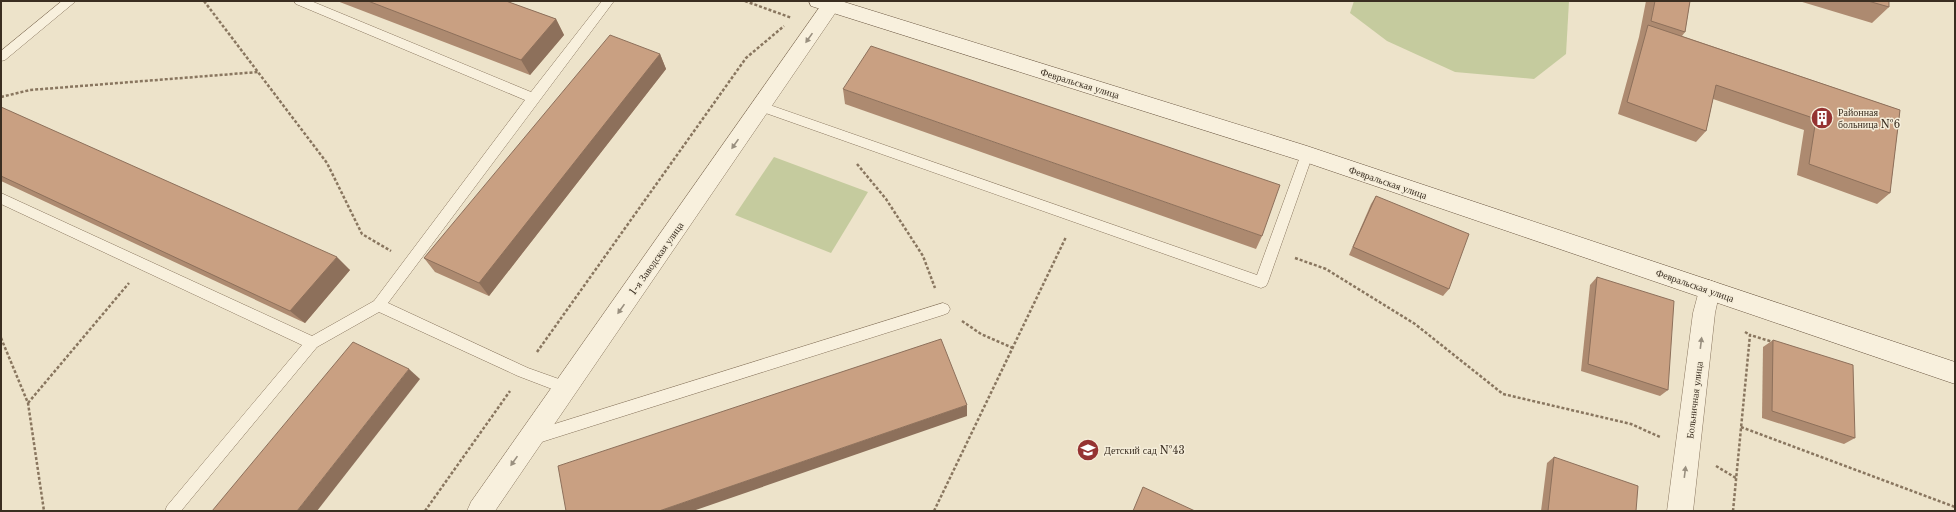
<svg xmlns="http://www.w3.org/2000/svg" width="1956" height="512" viewBox="0 0 1956 512" font-family="'Libre Baskerville',serif">
  <style>
    .green { fill: #c5cb9e }
    .lines { fill: none; stroke-linecap: round; stroke-linejoin: round }
    .lane-casing { stroke: #89765f; stroke-width: 1 }
    .street-casing { stroke: #89765f; stroke-width: 1 }
    .secondary-casing { stroke: #6b5742; stroke-width: 1 }
    .path { stroke: #89765f; stroke-width: 2.5; stroke-dasharray: 3 2; stroke-linecap: butt }
    .lane { fill: #f8f0dd; fill-rule: evenodd }
    .street { fill: #f8f0dd; fill-rule: evenodd }
    .secondary { fill: #f8f0dd; fill-rule: evenodd }
    .wall { fill: #ad8a70 }
    .shaded-wall { fill: #8d705b }
    .building { fill: #c9a082; stroke: #8d705b }
    .oneway { fill: #998f7f }
    .labels { text-anchor: middle; stroke-width: 3; stroke-linejoin: round; paint-order: stroke }
    .street-label { font-size: 10px; fill: #3a2e21; stroke: #f5edd9 }
    .poi-label { font-size: 10px; fill: #3a2e21; stroke: #f5edd9; text-anchor: start }
  </style>
  <rect width="100%" height="100%" fill="#ede3ca"/>
  <!-- green -->
  <g class="green">
    <polygon points="1354,1 1569,1 1566,54 1534,79 1455,72 1387,41 1350,13"/>
    <polygon points="774,157 868,192 831,253 735,215"/>
  </g>
  <g class="lines">
    <!-- lane casing -->
    <g class="lane-casing">
      <g id="lane">
        <polygon points="62,1 76,1 5,60 1,61 1,51"/>
        <polygon points="294,1 311,1 531,92 602,1 614,1 388,303 528,368 570,383 572,388 570,393 565,394 518,376 379,312 317,347 181,511 165,511 167,506 302,345 1,204 1,193 312,336 374,301 525,100 296,4"/>
        <polygon points="761,102 1257,275 1301,154 1303,150 1307,149 1311,150 1313,154 1268,282 1266,286 1261,288 757,110 755,107 757,104"/>
        <polygon points="943,303 948,305 950,309 948,313 943,315 532,445 527,443 525,438 527,433 532,431"/>
      </g>
    </g>
    <!-- street casing -->
    <g class="street-casing">
      <g id="street">
        <polygon points="824,1 838,1 840,6 495,511 467,511 471,502"/>
        <polygon points="1709,280 1717,283 1720,290 1715,313 1693,511 1667,511 1693,313 1701,283"/>
      </g>
    </g>
    <!-- secondary casing -->
    <g class="secondary-casing">
      <polygon id="secondary" points="809,1 841,1 1307,146 1955,362 1955,384 1305,162 811,6"/>
    </g>
    <!-- path -->
    <g class="path">
      <polyline points="204,1 327,163 362,234 391,251"/>
      <polyline points="745,1 792,18"/>
      <polyline points="1,97 30,90 258,72"/>
      <polyline points="857,164 886,199 923,256 935,288"/>
      <polyline points="1295,258 1326,269 1415,324 1503,394 1631,424 1660,437"/>
      <polyline points="962,321 981,334 1013,348"/>
      <polyline points="1745,332 1750,335"/>
      <polyline points="1,338 28,403 44,511"/>
      <polyline points="537,352 746,58 784,26"/>
      <polyline points="28,403 129,283"/>
      <polyline points="1741,427 1955,507"/>
      <polyline points="1716,466 1736,478"/>
      <polyline points="425,511 510,391"/>
      <polyline points="934,511 1066,237"/>
      <polyline points="1733,511 1750,335 1773,342"/>
    </g>
    <!-- lane -->
    <use href="#lane" class="lane"/>
    <!-- street -->
    <use href="#street" class="street"/>
    <!-- secondary -->
    <use href="#secondary" class="secondary"/>
  </g>
  <!-- wall -->
  <g class="wall">
    <polygon points="337,1 506,1 556,19 564,35 530,75"/>
    <polygon points="1646,1 1690,1 1685,32 1682,36 1900,110 1890,193 1877,204 1797,175 1804,130 1713,99 1706,131 1696,142 1618,114 1639,37"/>
    <polygon points="1799,1 1889,1 1889,7 1872,23"/>
    <polygon points="660,54 666,69 489,296 435,272 424,258"/>
    <polygon points="843,89 1262,236 1256,249 845,104"/>
    <polygon points="1,107 350,270 305,323 1,181"/>
    <polygon points="1376,196 1449,289 1443,296 1349,255 1371,204"/>
    <polygon points="1597,277 1668,390 1660,396 1581,371 1590,285"/>
    <polygon points="1773,340 1855,438 1844,444 1762,418 1763,347"/>
    <polygon points="1554,457 1636,511 1541,511 1547,463"/>
  </g>
  <!-- shaded-wall -->
  <g class="shaded-wall">
    <polygon points="556,19 564,35 530,75 521,60"/>
    <polygon points="660,54 666,69 489,296 479,283"/>
    <polygon points="337,257 350,270 305,323 290,311"/>
    <polygon points="409,369 420,379 317,511 297,511"/>
    <polygon points="967,405 967,416 693,511 659,511"/>
  </g>
  <!-- building -->
  <g class="building">
    <polygon points="368,1 506,1 556,19 521,60"/>
    <polygon points="1655,1 1690,1 1685,32 1651,21"/>
    <polygon points="1868,1 1889,1 1889,7"/>
    <polygon points="1648,25 1900,110 1890,193 1809,164 1816,119 1716,85 1706,131 1627,102"/>
    <polygon points="610,35 660,54 479,283 424,258"/>
    <polygon points="871,46 1280,185 1262,236 843,89"/>
    <polygon points="1,107 337,257 290,311 1,176"/>
    <polygon points="1376,196 1469,234 1449,289 1353,247"/>
    <polygon points="1597,277 1674,301 1668,390 1588,364"/>
    <polygon points="941,339 967,405 659,511 566,511 558,466"/>
    <polygon points="1773,340 1853,365 1855,438 1772,411"/>
    <polygon points="353,342 409,369 297,511 212,511"/>
    <polygon points="1554,457 1638,486 1636,511 1548,511"/>
    <polygon points="1143,487 1195,511 1133,511"/>
  </g>
  <!-- one-way arrows -->
  <defs><path id="oneway-solid" d="M-6-.8H1V-3.2L6.5 0L1 3.2V.8H-6Z"/></defs>
  <g class="oneway">
    <use href="#oneway-solid" transform="translate(809 38) rotate(125)"/>
    <use href="#oneway-solid" transform="translate(735 144) rotate(125)"/>
    <use href="#oneway-solid" transform="translate(621 309) rotate(125)"/>
    <use href="#oneway-solid" transform="translate(1701 343) rotate(-83)"/>
    <use href="#oneway-solid" transform="translate(514 461) rotate(125)"/>
    <use href="#oneway-solid" transform="translate(1685 472) rotate(-83)"/>
  </g>
  <!-- icons -->
  <defs>
    <g id="building-disc" transform="scale(1.15)"><circle r="9.5" fill="#953332" stroke="#f5edd9"/><path d="M-4-6H4V6H1V3H-1V6H-4ZM-2.5-4.3h1.7v1.8h-1.7ZM.8-4.3h1.7v1.8H.8ZM-2.5-1h1.7V.8h-1.7ZM.8-1h1.7V.8H.8Z" fill="#fff"/></g>
    <g id="school-disc" transform="scale(1.15)"><circle r="9.5" fill="#953332" stroke="#f5edd9"/><path d="M0-5L7-2L0 1L-7-2ZM-4 1L0 2.5L4 1V4Q0 6-4 4Z" fill="#fff"/></g>
  </defs>
  <g fill-rule="evenodd">
    <use href="#building-disc" x="1822" y="118"/>
    <use href="#school-disc" x="1088" y="450"/>
  </g>
  <g class="labels">
    <!-- street labels -->
    <g class="street-label">
      <text transform="translate(1080 83) rotate(17)" y="4">Февральская улица</text>
      <text transform="translate(1388 182) rotate(19)" y="4">Февральская улица</text>
      <text transform="translate(656 258) rotate(-55)" y="4">1-я Заводская улица</text>
      <text transform="translate(1695 285) rotate(19)" y="4">Февральская улица</text>
      <text transform="translate(1694 400) rotate(-83)" y="4">Больничная улица</text>
    </g>
    <!-- poi labels -->
    <g class="poi-label">
      <text x="1838" y="116">Районная<tspan x="1838" dy="12">больница №6</tspan></text>
      <text x="1104" y="454">Детский сад №43</text>
    </g>
  </g>
  <!-- border -->
  <rect width="1956" height="512" fill="none" stroke="#3a2e21" stroke-width="4"/>
</svg>
